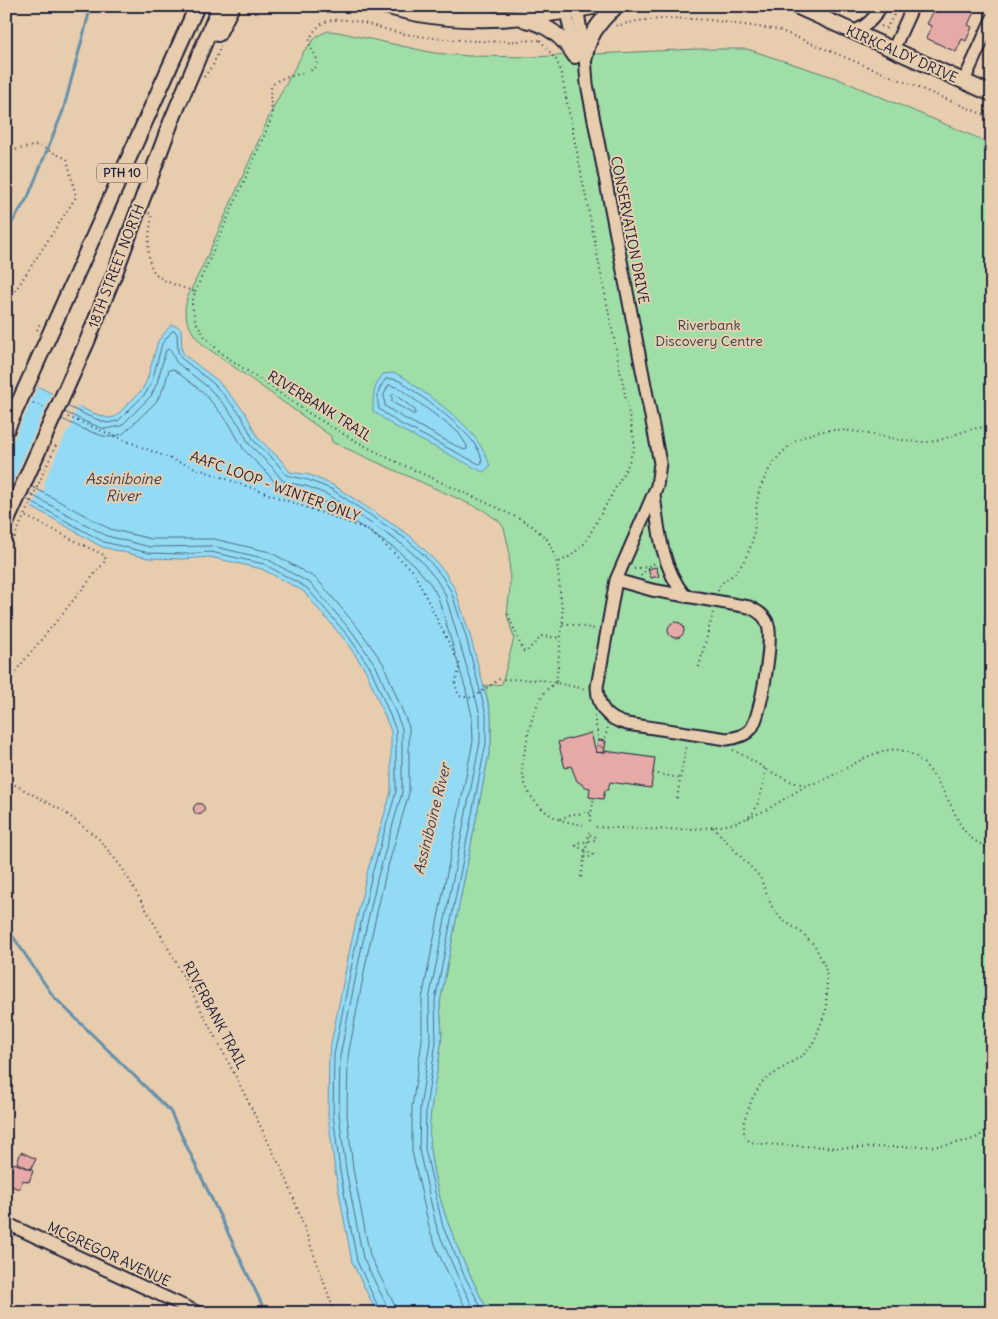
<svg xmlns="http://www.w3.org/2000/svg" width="998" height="1319" viewBox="0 0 998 1319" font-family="Delius,sans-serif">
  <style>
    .green { fill: #9fdea6; stroke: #608070 }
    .water { fill: #93dbf5; stroke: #6691ab }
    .pier { fill: #e7cdae }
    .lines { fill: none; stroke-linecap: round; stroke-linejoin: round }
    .shore { stroke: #4f6c85; stroke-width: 1 }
    .stream { stroke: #6691ab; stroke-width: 3 }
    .building { fill: #e5aaa7; stroke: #22223b }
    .minor-casing { stroke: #22223b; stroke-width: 15 }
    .major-casing { stroke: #22223b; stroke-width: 18 }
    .path { stroke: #22223b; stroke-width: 2; stroke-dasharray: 1 4; stroke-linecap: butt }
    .minor { stroke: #e7cdae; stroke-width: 11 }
    .major { stroke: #e7cdae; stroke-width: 14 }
    .major-bridge-casing { stroke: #22223b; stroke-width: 18; stroke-linecap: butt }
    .path-bridge { stroke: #22223b; stroke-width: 2; stroke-dasharray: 1 4; stroke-linecap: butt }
    .major-bridge { stroke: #e7cdae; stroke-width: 14 }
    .labels { text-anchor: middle; stroke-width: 4; stroke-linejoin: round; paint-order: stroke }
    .shield { fill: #e7cdae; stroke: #5d555e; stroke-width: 1 }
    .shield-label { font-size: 12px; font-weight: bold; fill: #22223b }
    .street-label { font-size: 14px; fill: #22223b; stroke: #e7cdae }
    .park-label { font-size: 14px; fill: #353e4b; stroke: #e7cdae }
    .water-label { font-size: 15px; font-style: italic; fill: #333e57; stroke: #e7cdae }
  </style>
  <rect width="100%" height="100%" fill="#e7cdae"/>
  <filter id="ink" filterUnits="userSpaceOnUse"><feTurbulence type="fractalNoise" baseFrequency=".02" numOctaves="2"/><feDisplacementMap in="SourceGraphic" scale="10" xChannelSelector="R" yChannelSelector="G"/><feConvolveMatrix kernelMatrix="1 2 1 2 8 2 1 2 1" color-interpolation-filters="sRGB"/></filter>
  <g filter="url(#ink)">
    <!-- green -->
    <path class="green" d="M328,31L338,32L434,53L468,56L532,57L697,49H747L836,78L992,144L991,1313H489C462,1261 437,1208 430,1149C426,1114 437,1079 441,1044C443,1030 440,1016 440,1002L491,743V714L484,686L502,684L514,638L507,615L510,587L509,549L504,528L499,521L483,510L332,442L331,436L203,345L193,333L187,321L185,309L187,298L205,261L273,108L304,51L317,36Z"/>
    <!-- water -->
    <g class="water">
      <path d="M171,325L177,326L181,329L182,350L184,355L217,380L245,412L258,438L280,459L290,472L310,475L333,485L409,535L427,552L445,572L455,589L470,635L491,714V743L440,1002C440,1016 443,1030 441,1044C437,1079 427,1114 430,1149C437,1208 462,1261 489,1313H377L352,1262L335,1171L328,1115L329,1054L350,948L367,873L391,792V731L366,671L345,640L303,591L262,569L210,557L184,559L148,558L102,547L45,514L6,495V371L90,412L108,418L115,417L142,390L147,380L158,341Z"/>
      <path d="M395,373L405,378C439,405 475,423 490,466L483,472L394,426L373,411C373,394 373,388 383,374Z"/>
    </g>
    <!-- pier -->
    <g class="pier">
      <polygon points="14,372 39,384 6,457 6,390"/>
      <polygon points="53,391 79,403 72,419 73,423 71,428 68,429 44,483 45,487 43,491 39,492 31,510 6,497"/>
    </g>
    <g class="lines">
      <!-- shore -->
      <g class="shore">
        <path d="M386,379H394L402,382C422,398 484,437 482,464H479L397,422L379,409C376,397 378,388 386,379Z"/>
        <polygon points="389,385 399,388 458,432 467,446 467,449 464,450 400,416 385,406 384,395"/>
        <polygon points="394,394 415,410 415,414 413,414 392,402 392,396"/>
        <polyline points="67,406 88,416 107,423 118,421 146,393 152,381 162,344 172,331 175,331 177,334 178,351 181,358 214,384 241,415 254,441 276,462 286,475 308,480 331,489 406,539 424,555 441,575 451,591 466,637 479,687 486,714 486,743 435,1001 436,1042 426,1108 425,1149 443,1227 464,1275 484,1313"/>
        <polyline points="65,412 86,422 105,429 121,426 151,396 157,383 166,350 170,349 176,362 209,388 227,408 240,426 249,444 272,467 282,480 288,483 306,486 328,495 402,544 420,560 436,579 445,594 473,688 480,715 480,742 429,1000 430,1042 420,1108 419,1150 437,1229 458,1277 476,1313"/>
        <polyline points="62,419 83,429 103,436 110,437 123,434 156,402 164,387 169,370 173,369 204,393 229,423 244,450 266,472 278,486 284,489 304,493 324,502 397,550 414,565 430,583 438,597 466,690 472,716 473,741 422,999 422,1041 412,1107 412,1151 430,1231 441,1259 468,1313"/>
        <polyline points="31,486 110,529 151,539 214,539 270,552 317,579 359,629 383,663 409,727 409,793 385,877 368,952 348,1056 347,1114 353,1169 370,1256 394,1304 395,1313"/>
        <polyline points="28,493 107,536 150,547 212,546 267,559 311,584 353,633 376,666 402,728 402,793 378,876 361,950 340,1056 339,1114 346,1170 363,1258 387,1306 388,1313"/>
        <polyline points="26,499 104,542 149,553 184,554 211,552 264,564 307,588 349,637 371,669 396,730 396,792 372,874 355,949 334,1055 333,1114 340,1171 357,1261 381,1313"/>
      </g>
      <!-- stream -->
      <g class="stream">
        <polyline points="6,232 28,197 63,111 91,6"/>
        <polyline points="6,926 53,996 170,1111 266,1313"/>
      </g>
    </g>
    <!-- building -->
    <g class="building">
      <polygon points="941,6 960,6 974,12 968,25 972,27 966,41 962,39 956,52 926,38 932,26 927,24 934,10 938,12"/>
      <polygon points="656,567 659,576 651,578 648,569"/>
      <circle cx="676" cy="630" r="8"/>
      <polygon points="591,733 596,752 605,753 605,751 655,758 651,788 610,782 608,790 605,790 603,799 589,797 590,788 586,787 577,781 571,766 565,768 558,742"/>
      <polygon points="598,740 606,741 604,753 596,752"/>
      <circle cx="199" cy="809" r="5.5"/>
      <polygon points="21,1152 36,1159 31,1169 17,1163"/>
      <polygon points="14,1163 33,1171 29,1182 23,1180 19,1189 6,1184"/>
    </g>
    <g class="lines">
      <!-- minor casing -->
      <g class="minor-casing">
        <g id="minor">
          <polyline points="565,6 575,55"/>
          <path d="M577,6L585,57L587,84L660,463L657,486L616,580L597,687C598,708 607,719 627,724L727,739C737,738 745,736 751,729C761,716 773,641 768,625C766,616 758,611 749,607L652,590L616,580"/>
          <path d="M852,32C866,27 874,19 881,6"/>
          <polyline points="893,50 913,6"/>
          <polyline points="964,81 992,19"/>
          <path d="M654,494C658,529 662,568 685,596"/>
          <polyline points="6,1223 199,1313"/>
        </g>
      </g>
      <!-- major casing -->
      <g class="major-casing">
        <g id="major">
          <path d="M385,6C458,28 526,19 599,6"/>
          <polyline points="469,6 490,6"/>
          <polyline points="796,6 992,94"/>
          <path d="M525,20C547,24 563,37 575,56"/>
          <polyline points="218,34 232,6"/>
          <path d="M585,57C588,36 601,19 617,6"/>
          <polyline points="52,329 197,6"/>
          <polyline points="86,344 116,270 171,122 220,6"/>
        </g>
      </g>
      <!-- path -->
      <g class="path">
        <polyline points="857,6 866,10"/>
        <polyline points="616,26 637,21 673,18 710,20 779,30 992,118"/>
        <polyline points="881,26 890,30"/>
        <polyline points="886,29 899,6"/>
        <polyline points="540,40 557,61 562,77 634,440 634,447 628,465 585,543 571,556 557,563"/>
        <polyline points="204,77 213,65 221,46"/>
        <polyline points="6,152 37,145 67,159 76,197 6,305"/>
        <path d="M149,213L152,215C150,230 144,261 155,273C164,283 183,287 195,292L192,304L195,320L205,337L221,353L310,414L352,439L390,459L498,508L531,525L548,540L557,563L563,617L556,683"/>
        <path d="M195,292L271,120C274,109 268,98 271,88C275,74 307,77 317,66C320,50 299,48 317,28C322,23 328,20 334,20C359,18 382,30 405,34C449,41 495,43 539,40"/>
        <polyline points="33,403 45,408"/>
        <polyline points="68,417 176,461 369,530 413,571 460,665 455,684 459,696 473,698 499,679 542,680 585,689"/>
        <polyline points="634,569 647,567 655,563"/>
        <polyline points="641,576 649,566"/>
        <path d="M718,591C720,582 726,580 733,575C741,568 749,553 752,542C757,524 754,504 761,486C774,454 799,430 835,430C865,430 895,442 925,442C948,442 968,424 992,428"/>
        <polyline points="508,614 523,651 526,652 542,636 561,638"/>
        <polyline points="563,623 595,629"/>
        <polyline points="699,667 713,613"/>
        <path d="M6,683L106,560L104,555C76,542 50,527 22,515"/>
        <path d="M556,683C533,694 528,737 523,760C519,784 534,807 556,818C564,822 574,823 583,825"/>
        <polyline points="594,716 601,750"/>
        <path d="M733,750C752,759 783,782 801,784C830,789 874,738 907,752C926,759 939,783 948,800C955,812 959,826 969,836C976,842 983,846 992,849"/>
        <polyline points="601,753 608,727"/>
        <polyline points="653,773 680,778"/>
        <polyline points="6,780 63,811 99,839 123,869 171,953 236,1077 287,1180 335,1313"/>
        <polyline points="677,798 686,745"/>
        <polyline points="748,818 768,809 807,785"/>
        <polyline points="560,819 572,814 591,813"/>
        <polyline points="590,821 594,797"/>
        <path d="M596,827C628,828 728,836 751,815C761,804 763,782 766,768"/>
        <polyline points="713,827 760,877 772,907 780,918 802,933 815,946 825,966 827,978 826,1010 814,1042 804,1054 762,1082 752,1099 744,1121 744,1135 750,1142 762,1144 846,1148 941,1146 967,1141 978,1137 992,1125"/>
        <polyline points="584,858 593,856 593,854 576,846 577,843 595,840 596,837 588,834"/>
        <polyline points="581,877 589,832"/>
      </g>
      <!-- minor -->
      <use href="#minor" class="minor"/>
      <!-- major -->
      <use href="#major" class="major"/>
      <!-- major-bridge casing -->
      <g class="major-bridge-casing">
        <g id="major-bridge">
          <polyline points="6,431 52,329"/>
          <polyline points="6,523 86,344"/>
        </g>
      </g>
      <!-- path-bridge -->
      <g class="path-bridge">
        <polyline points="37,330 40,323"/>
        <polyline points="6,556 56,445"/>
      </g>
      <!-- major-bridge -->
      <use href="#major-bridge" class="major-bridge"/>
    </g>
  </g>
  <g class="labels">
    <!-- shield labels -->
    <rect class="shield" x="97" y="163.5" width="50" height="19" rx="4"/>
    <g class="shield-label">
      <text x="122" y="177">PTH 10</text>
    </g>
    <!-- street labels -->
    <g class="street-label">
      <text transform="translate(902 54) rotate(24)" y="5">KIRKCALDY DRIVE</text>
      <text transform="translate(630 230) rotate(79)" y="5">CONSERVATION DRIVE</text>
      <text transform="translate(116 266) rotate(-69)" y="5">18TH STREET NORTH</text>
      <text transform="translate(320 406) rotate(32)" y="5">RIVERBANK TRAIL</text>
      <text transform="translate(275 486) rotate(20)" y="5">AAFC LOOP - WINTER ONLY</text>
      <text transform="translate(215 1015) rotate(62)" y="5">RIVERBANK TRAIL</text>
      <text transform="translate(109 1254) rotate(25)" y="5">MCGREGOR AVENUE</text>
    </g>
    <!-- park labels -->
    <g class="park-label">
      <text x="709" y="330">Riverbank<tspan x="709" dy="16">Discovery Centre</tspan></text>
    </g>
    <!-- water labels -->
    <g class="water-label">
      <text x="123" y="484">Assiniboine<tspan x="123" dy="17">River</tspan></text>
      <text transform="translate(432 819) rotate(-76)" y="5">Assiniboine River</text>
    </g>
  </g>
  <!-- margin -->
  <rect width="998" height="1319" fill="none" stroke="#e7cdae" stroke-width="25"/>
  <rect x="12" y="12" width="973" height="1294" fill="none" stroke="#22223b" stroke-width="2" filter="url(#ink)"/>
</svg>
